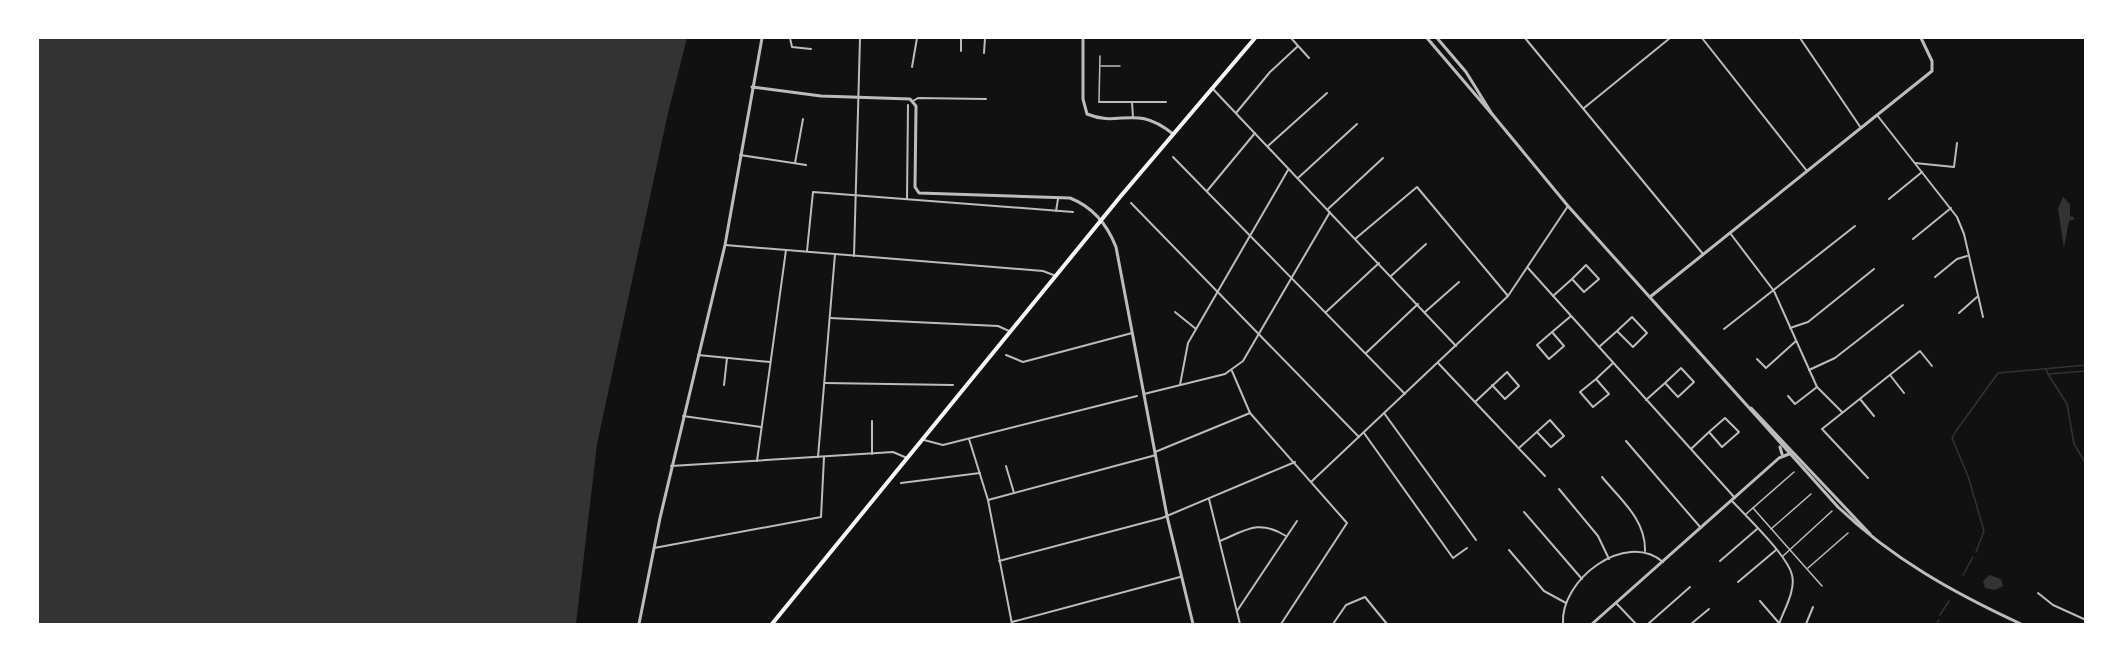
<svg xmlns="http://www.w3.org/2000/svg" width="2123" height="662" viewBox="0 0 2123 662" font-family="'DejaVu Sans',sans-serif">
  <style>
    .water { fill: #333 }
    .lines { fill: none; stroke-linecap: round; stroke-linejoin: round }
    .stream { stroke: #333; stroke-width: 1.5 }
    .service { stroke: #bcbcbc; stroke-width: 1.5 }
    .minor { stroke: #bcbcbc; stroke-width: 2 }
    .tertiary { stroke: #bcbcbc; stroke-width: 3 }
    .secondary { stroke: #f5f5f5; stroke-width: 4 }
  </style>
  <rect width="100%" height="100%" fill="#111"/>
  <!-- water -->
  <g class="water">
    <polygon points="38,38 687,38 668,113 597,444 576,624 38,624"/>
    <polygon points="2063,197 2070,204 2070,217 2072,216 2075,219 2069,221 2064,248 2058,209"/>
    <polygon points="1989,575 2001,579 2003,586 1995,590 1985,588 1983,581"/>
  </g>
  <g class="lines">
    <!-- stream -->
    <g class="stream">
      <polyline points="2046,369 2048,374 2086,371"/>
      <polyline points="2048,374 2067,404 2074,444 2086,464"/>
      <polyline points="1976,552 1984,531 1968,476 1952,438 1956,431 1998,373 2086,365"/>
      <polyline points="1963,575 1973,557"/>
      <polyline points="1940,615 1949,601"/>
      <polyline points="1936,624 1939,620"/>
    </g>
    <!-- service -->
    <g class="service">
      <polyline points="1101,66 1120,66"/>
      <polyline points="1099,101 1100,56"/>
      <polyline points="1753,508 1822,586"/>
      <polyline points="1746,514 1794,472"/>
      <polyline points="1771,529 1811,494"/>
      <polyline points="1783,556 1832,511"/>
      <polyline points="1808,568 1848,533"/>
    </g>
    <!-- minor -->
    <g class="minor">
      <polyline points="790,38 792,47 811,49"/>
      <polyline points="1291,38 1309,58"/>
      <polyline points="1525,38 1703,254"/>
      <polyline points="1702,38 1807,171"/>
      <polyline points="1800,38 1861,128"/>
      <polyline points="961,51 961,38"/>
      <polyline points="984,53 985,38"/>
      <polyline points="912,67 917,38"/>
      <polyline points="1212,88 1456,346"/>
      <polyline points="913,101 918,98 986,99"/>
      <polyline points="1099,102 1166,102"/>
      <polyline points="1132,102 1133,117"/>
      <polyline points="1584,108 1670,38"/>
      <polyline points="1236,113 1270,72 1298,46"/>
      <polyline points="1877,115 1957,217 1964,234 1983,317"/>
      <polyline points="1268,146 1327,93"/>
      <polyline points="740,155 806,165"/>
      <polyline points="1173,157 1405,394"/>
      <polyline points="795,163 803,119"/>
      <polyline points="1915,163 1954,167 1957,143"/>
      <polyline points="1298,178 1357,124"/>
      <polyline points="1207,191 1255,133"/>
      <polyline points="907,199 908,105"/>
      <polyline points="1889,199 1922,172"/>
      <polyline points="1131,203 1359,437"/>
      <polyline points="1328,209 1383,158"/>
      <polyline points="1056,211 1058,199"/>
      <polyline points="1730,233 1774,291 1817,387 1842,412"/>
      <polyline points="1355,239 1417,187 1508,296"/>
      <polyline points="1913,239 1951,208"/>
      <polyline points="725,245 1043,271 1056,276"/>
      <polyline points="807,251 813,192 1073,212"/>
      <polyline points="854,256 860,38"/>
      <polyline points="1528,268 1735,498"/>
      <polyline points="1391,276 1426,244"/>
      <polyline points="1935,277 1957,259 1967,256"/>
      <polyline points="1553,296 1572,279 1584,292 1599,279 1586,265 1572,279"/>
      <polyline points="1175,312 1196,329"/>
      <polyline points="1326,312 1379,263"/>
      <polyline points="1425,312 1459,282"/>
      <polyline points="1959,313 1977,297"/>
      <polyline points="830,318 998,326 1009,331"/>
      <polyline points="1790,328 1808,322 1874,269"/>
      <polyline points="1724,329 1855,226"/>
      <polyline points="1552,332 1537,345 1549,359 1564,346 1552,332 1571,316"/>
      <polyline points="1599,347 1617,331 1633,347 1647,333 1632,317 1617,331"/>
      <polyline points="1366,353 1418,304"/>
      <polyline points="698,355 770,362"/>
      <polyline points="1006,355 1023,362 1132,333"/>
      <polyline points="1757,359 1766,368 1796,341"/>
      <polyline points="1438,363 1545,476"/>
      <polyline points="1809,370 1835,358 1903,305"/>
      <polyline points="1232,371 1250,413 1347,523 1281,624"/>
      <polyline points="1890,375 1904,393"/>
      <polyline points="1596,379 1580,392 1593,407 1609,394 1596,379 1613,363"/>
      <polyline points="825,383 953,385"/>
      <polyline points="724,385 727,358"/>
      <polyline points="1180,385 1188,343 1288,170"/>
      <polyline points="1144,394 1225,374 1243,361 1330,212"/>
      <polyline points="1788,396 1795,404 1817,387"/>
      <polyline points="1860,399 1874,416"/>
      <polyline points="1646,400 1665,383 1678,397 1694,382 1681,368 1665,383"/>
      <polyline points="1475,402 1507,372 1519,386 1505,399 1492,385"/>
      <polyline points="1384,413 1476,540"/>
      <polyline points="683,416 761,427"/>
      <polyline points="872,421 872,454"/>
      <polyline points="1364,433 1453,558 1467,548"/>
      <polyline points="969,439 988,500 1012,624"/>
      <polyline points="924,440 943,445 1137,396"/>
      <polyline points="1626,441 1701,528"/>
      <polyline points="1519,448 1550,420 1564,436 1551,447 1537,432"/>
      <polyline points="1691,449 1709,432 1722,447 1739,432 1725,418 1709,432"/>
      <polyline points="1155,452 1250,413"/>
      <polyline points="818,457 835,254"/>
      <polyline points="757,461 786,250"/>
      <polyline points="671,466 893,452 907,458"/>
      <polyline points="1006,466 1014,493"/>
      <path d="M1602,477C1621,500 1646,520 1645,551"/>
      <polyline points="1868,478 1822,429 1920,351 1932,366"/>
      <polyline points="1312,481 1508,296 1568,206"/>
      <polyline points="901,483 980,473"/>
      <polyline points="1559,489 1598,536 1609,559"/>
      <polyline points="1209,499 1240,624"/>
      <polyline points="988,500 1156,455"/>
      <path d="M1732,501C1746,516 1788,556 1792,575C1796,590 1784,610 1779,624"/>
      <polyline points="1524,512 1582,579"/>
      <path d="M1220,541C1246,530 1259,519 1286,536"/>
      <polyline points="654,548 821,517 824,457"/>
      <polyline points="1509,550 1544,591 1566,603"/>
      <polyline points="999,561 1162,518 1295,462"/>
      <polyline points="1720,561 1757,529"/>
      <polyline points="1738,582 1776,550"/>
      <polyline points="2038,593 2053,605 2086,620"/>
      <polyline points="1760,601 1779,623"/>
      <polyline points="1616,603 1636,624"/>
      <polyline points="1237,611 1297,521"/>
      <polyline points="1012,622 1180,577"/>
      <polyline points="1333,624 1346,605 1365,597 1387,624"/>
      <path d="M1563,624C1560,580 1625,530 1663,562"/>
      <polyline points="1648,624 1690,587"/>
      <polyline points="1691,624 1709,609"/>
      <polyline points="1806,624 1813,607"/>
    </g>
    <!-- tertiary -->
    <g class="tertiary">
      <path d="M1083,38V99L1087,114C1120,128 1135,103 1173,134"/>
      <polyline points="1427,38 1491,113"/>
      <path d="M1437,38L1466,72L1492,114L1568,206L1838,507C1891,558 1954,593 2021,624"/>
      <path d="M752,87L821,96L910,99L916,106L915,187L919,193L1070,198C1093,207 1107,224 1116,247L1167,516L1193,624"/>
      <polyline points="1650,297 1932,71 1932,61 1921,38"/>
      <polyline points="1751,408 1870,534"/>
      <polyline points="1780,447 1782,454"/>
      <polyline points="639,624 660,518 725,245 762,38"/>
      <polyline points="1592,624 1779,458 1789,454"/>
    </g>
    <!-- secondary -->
    <polyline class="secondary" points="772,624 1120,197 1255,38"/>
  </g>
  <!-- border -->
  <rect width="2123" height="662" fill="none" stroke="#ffffff" stroke-width="78"/>
</svg>
